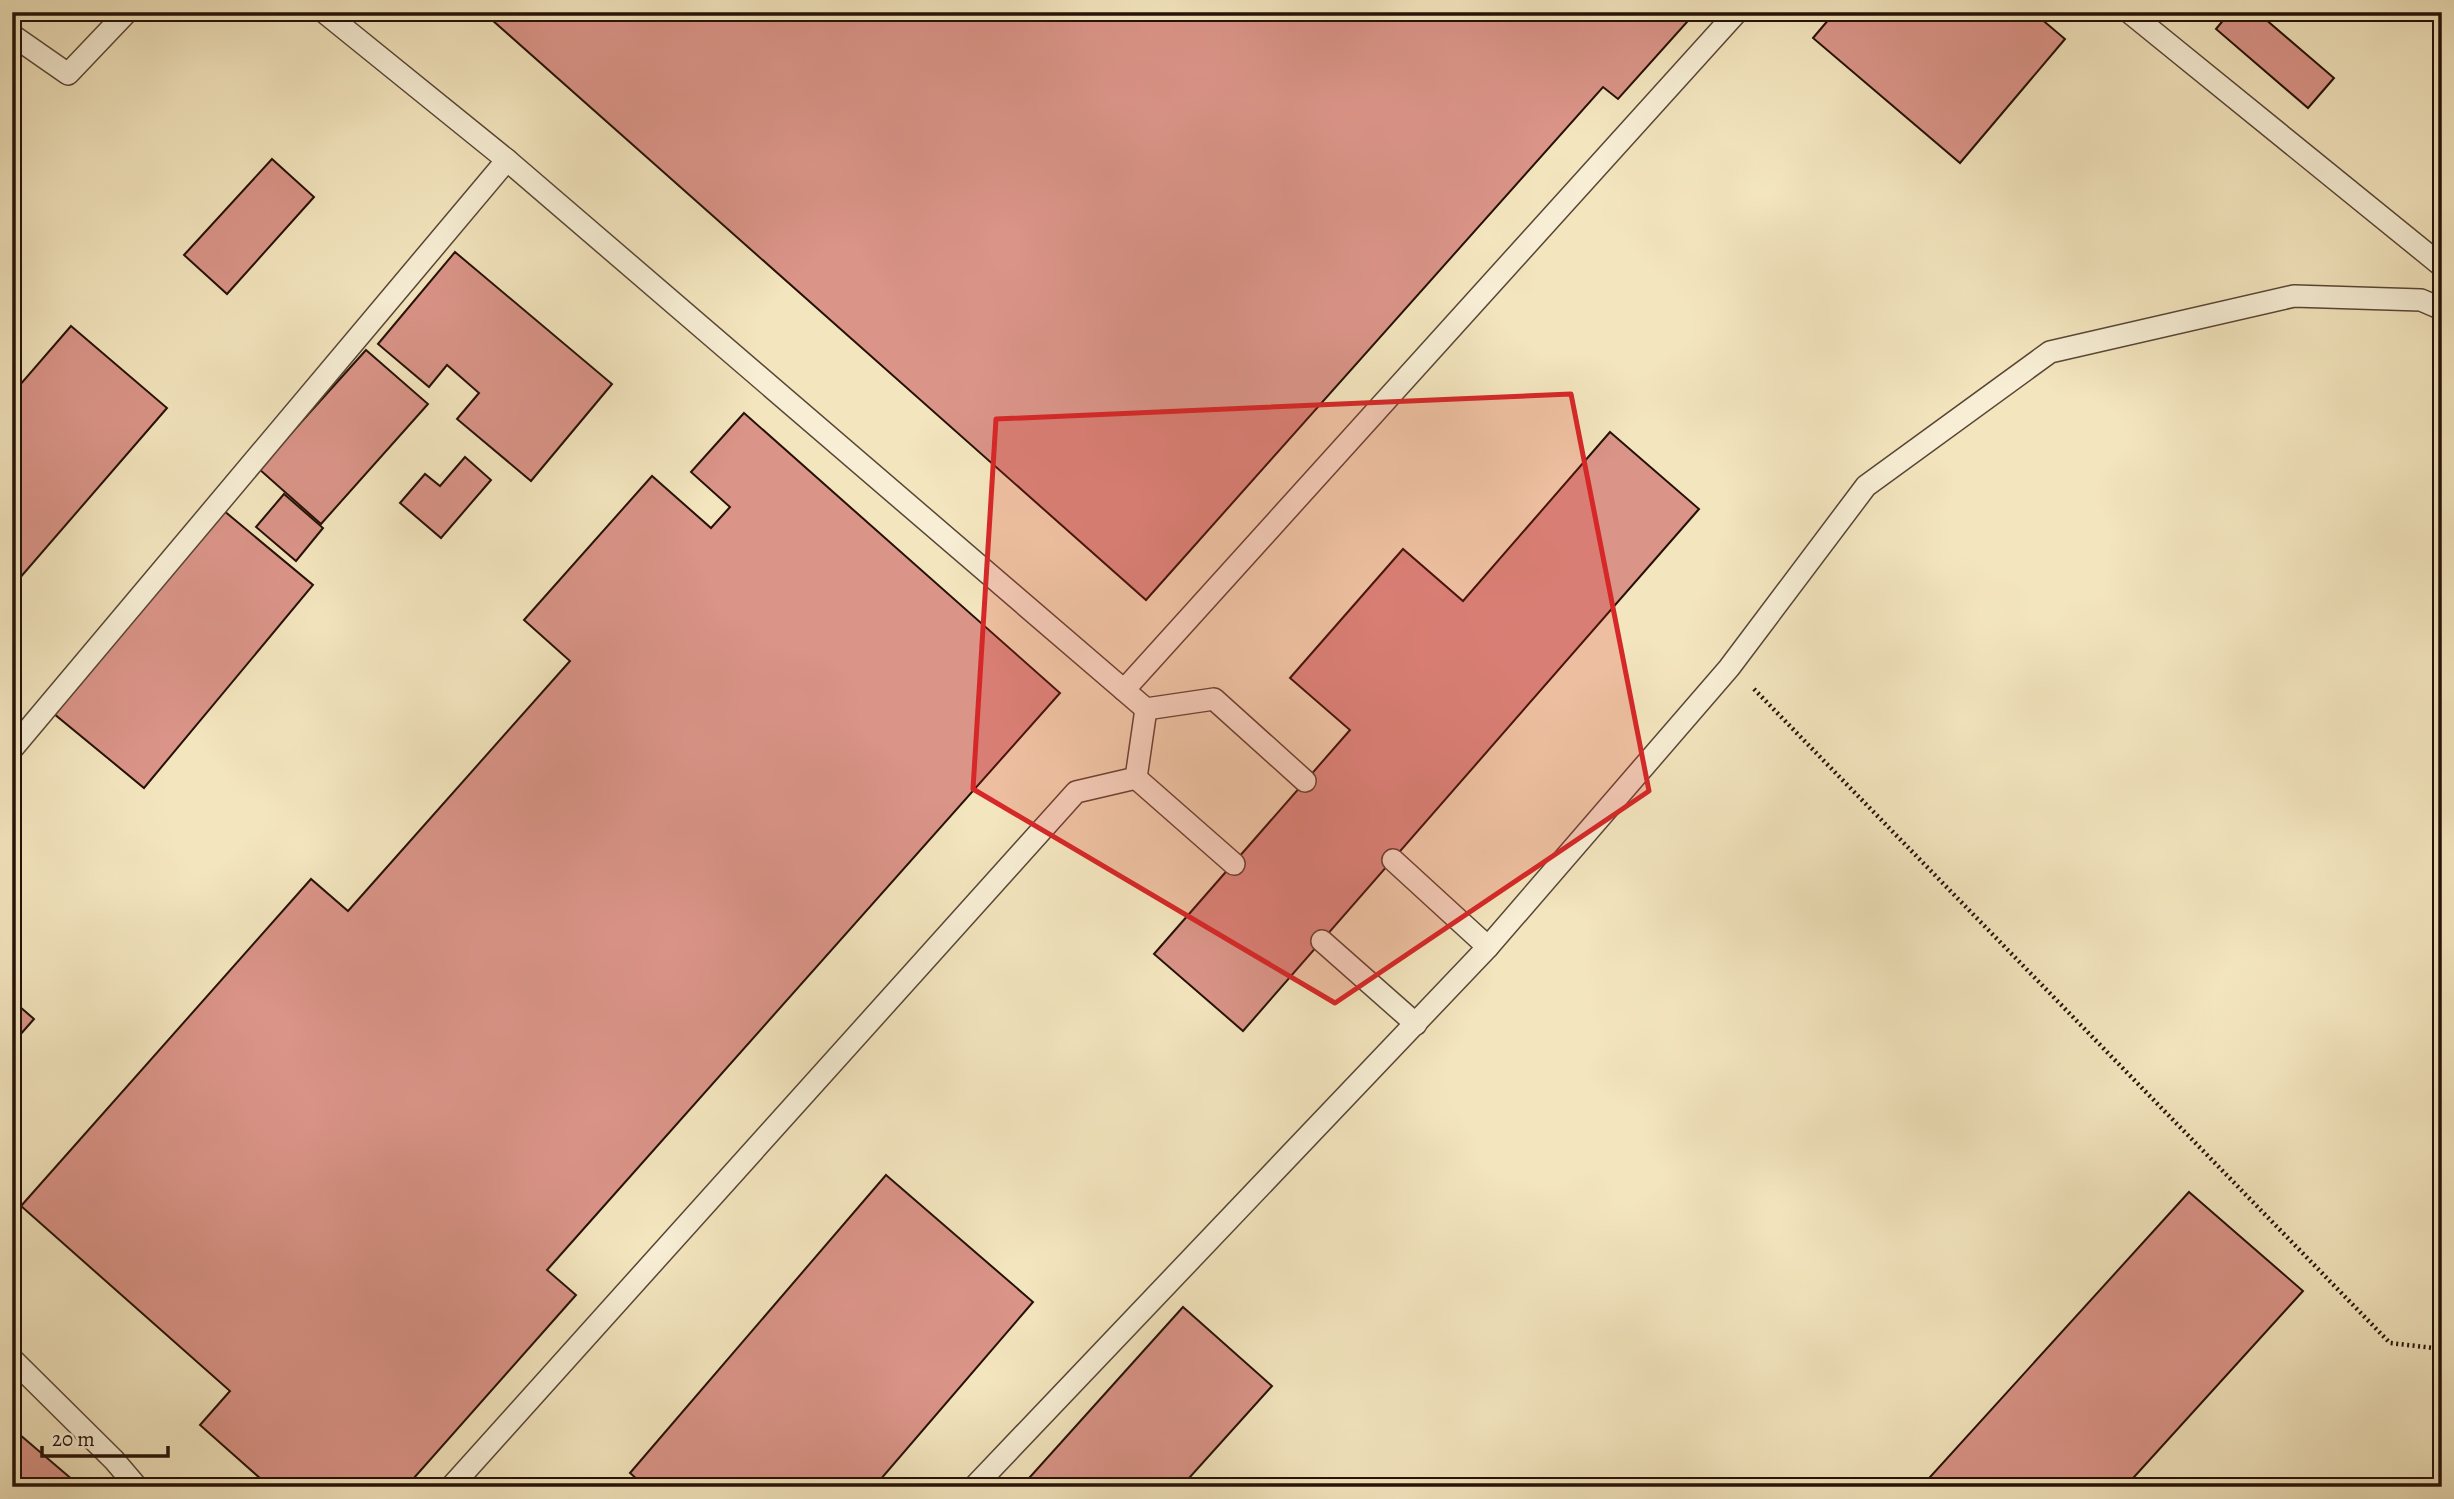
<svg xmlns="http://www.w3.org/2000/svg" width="2454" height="1499" viewBox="0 0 2454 1499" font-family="Alegreya,serif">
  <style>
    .building { fill: #da9488; stroke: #251107; stroke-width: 2 }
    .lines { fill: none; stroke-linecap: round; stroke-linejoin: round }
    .lane-casing { stroke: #584635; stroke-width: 24 }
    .path { stroke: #251107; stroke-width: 4.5; stroke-dasharray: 2 3.5; stroke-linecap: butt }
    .lane { stroke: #f7eed5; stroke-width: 21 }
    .marked { fill: #d62828; fill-opacity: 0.2; stroke: #d62828; stroke-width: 5; stroke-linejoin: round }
  </style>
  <rect width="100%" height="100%" fill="#f3e5be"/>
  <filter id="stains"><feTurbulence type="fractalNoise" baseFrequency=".00286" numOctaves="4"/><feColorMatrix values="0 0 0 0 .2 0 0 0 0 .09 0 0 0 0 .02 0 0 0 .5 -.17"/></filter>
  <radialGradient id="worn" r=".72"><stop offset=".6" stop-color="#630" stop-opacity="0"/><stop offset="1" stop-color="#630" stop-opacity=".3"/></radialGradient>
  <!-- building -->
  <g class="building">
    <polygon points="483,12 1696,12 1618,99 1603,87 1146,600"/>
    <polygon points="1835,12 2033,12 2065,39 1960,163 1813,38"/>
    <polygon points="2230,12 2257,12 2334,78 2308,108 2216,29"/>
    <polygon points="272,159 314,197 227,294 184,255"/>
    <polygon points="455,252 612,384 531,481 457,419 479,393 447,365 429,387 378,344"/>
    <polygon points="71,326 167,408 12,587 12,394"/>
    <polygon points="366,350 428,404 321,524 259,469"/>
    <polygon points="744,413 1060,693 547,1270 576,1295 406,1487 353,1487 349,1483 345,1487 270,1487 200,1425 230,1391 21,1206 311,879 348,911 570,661 524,620 652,476 711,528 730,507 691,472"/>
    <polygon points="1610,432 1699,509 1243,1031 1154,954 1350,730 1290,678 1403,549 1463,601"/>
    <polygon points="465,457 491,480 441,538 400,503 425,474 440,486"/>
    <polygon points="284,494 323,528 296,561 256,527"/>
    <polygon points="223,510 313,585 144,788 53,713"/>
    <polygon points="12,1000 34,1019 12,1044"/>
    <polygon points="886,1175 1033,1302 874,1487 646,1487 630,1473"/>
    <polygon points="2189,1192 2303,1291 2125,1487 1921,1487"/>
    <polygon points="1183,1307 1272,1386 1181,1487 1021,1487"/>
    <polygon points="12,1428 81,1487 12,1487"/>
  </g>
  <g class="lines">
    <!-- lane casing -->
    <g class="lane-casing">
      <g id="lane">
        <polyline points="324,12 507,160 1146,709 1214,699 1305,781"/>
        <polyline points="2129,12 2442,266"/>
        <polyline points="12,35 68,74 127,12"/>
        <polyline points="1124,690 1737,12"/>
        <polyline points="12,749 507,160"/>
        <polyline points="1136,778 1234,864"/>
        <polyline points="1393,860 1488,947"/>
        <polyline points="1322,941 1416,1024"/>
        <polyline points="12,1359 114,1460 137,1487"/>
        <polyline points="451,1487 1076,792 1136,778 1146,709"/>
        <polyline points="974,1487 1488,947 1729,668 1866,486 2050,352 2294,296 2421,300 2442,309"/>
      </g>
    </g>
    <!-- path -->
    <polyline class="path" points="1754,689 2390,1343 2442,1349"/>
    <!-- lane -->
    <use href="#lane" class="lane"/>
  </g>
  <!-- marked area -->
  <path class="marked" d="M1571,394L1649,791L1335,1003L973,789L996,419Z"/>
  <!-- margin -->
  <rect width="2454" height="1499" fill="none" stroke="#f3e5be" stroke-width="42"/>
  <rect x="14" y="14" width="2426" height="1471" fill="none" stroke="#251107" stroke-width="3.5"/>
  <rect x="21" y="21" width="2412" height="1457" fill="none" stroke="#251107" stroke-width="2"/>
  <!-- scale -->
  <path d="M42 1446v10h126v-10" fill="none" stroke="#251107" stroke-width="3.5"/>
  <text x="52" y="1446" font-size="21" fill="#251107" stroke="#f7eed5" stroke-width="5" paint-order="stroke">20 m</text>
  <rect width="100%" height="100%" filter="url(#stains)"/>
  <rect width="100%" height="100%" fill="url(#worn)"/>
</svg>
